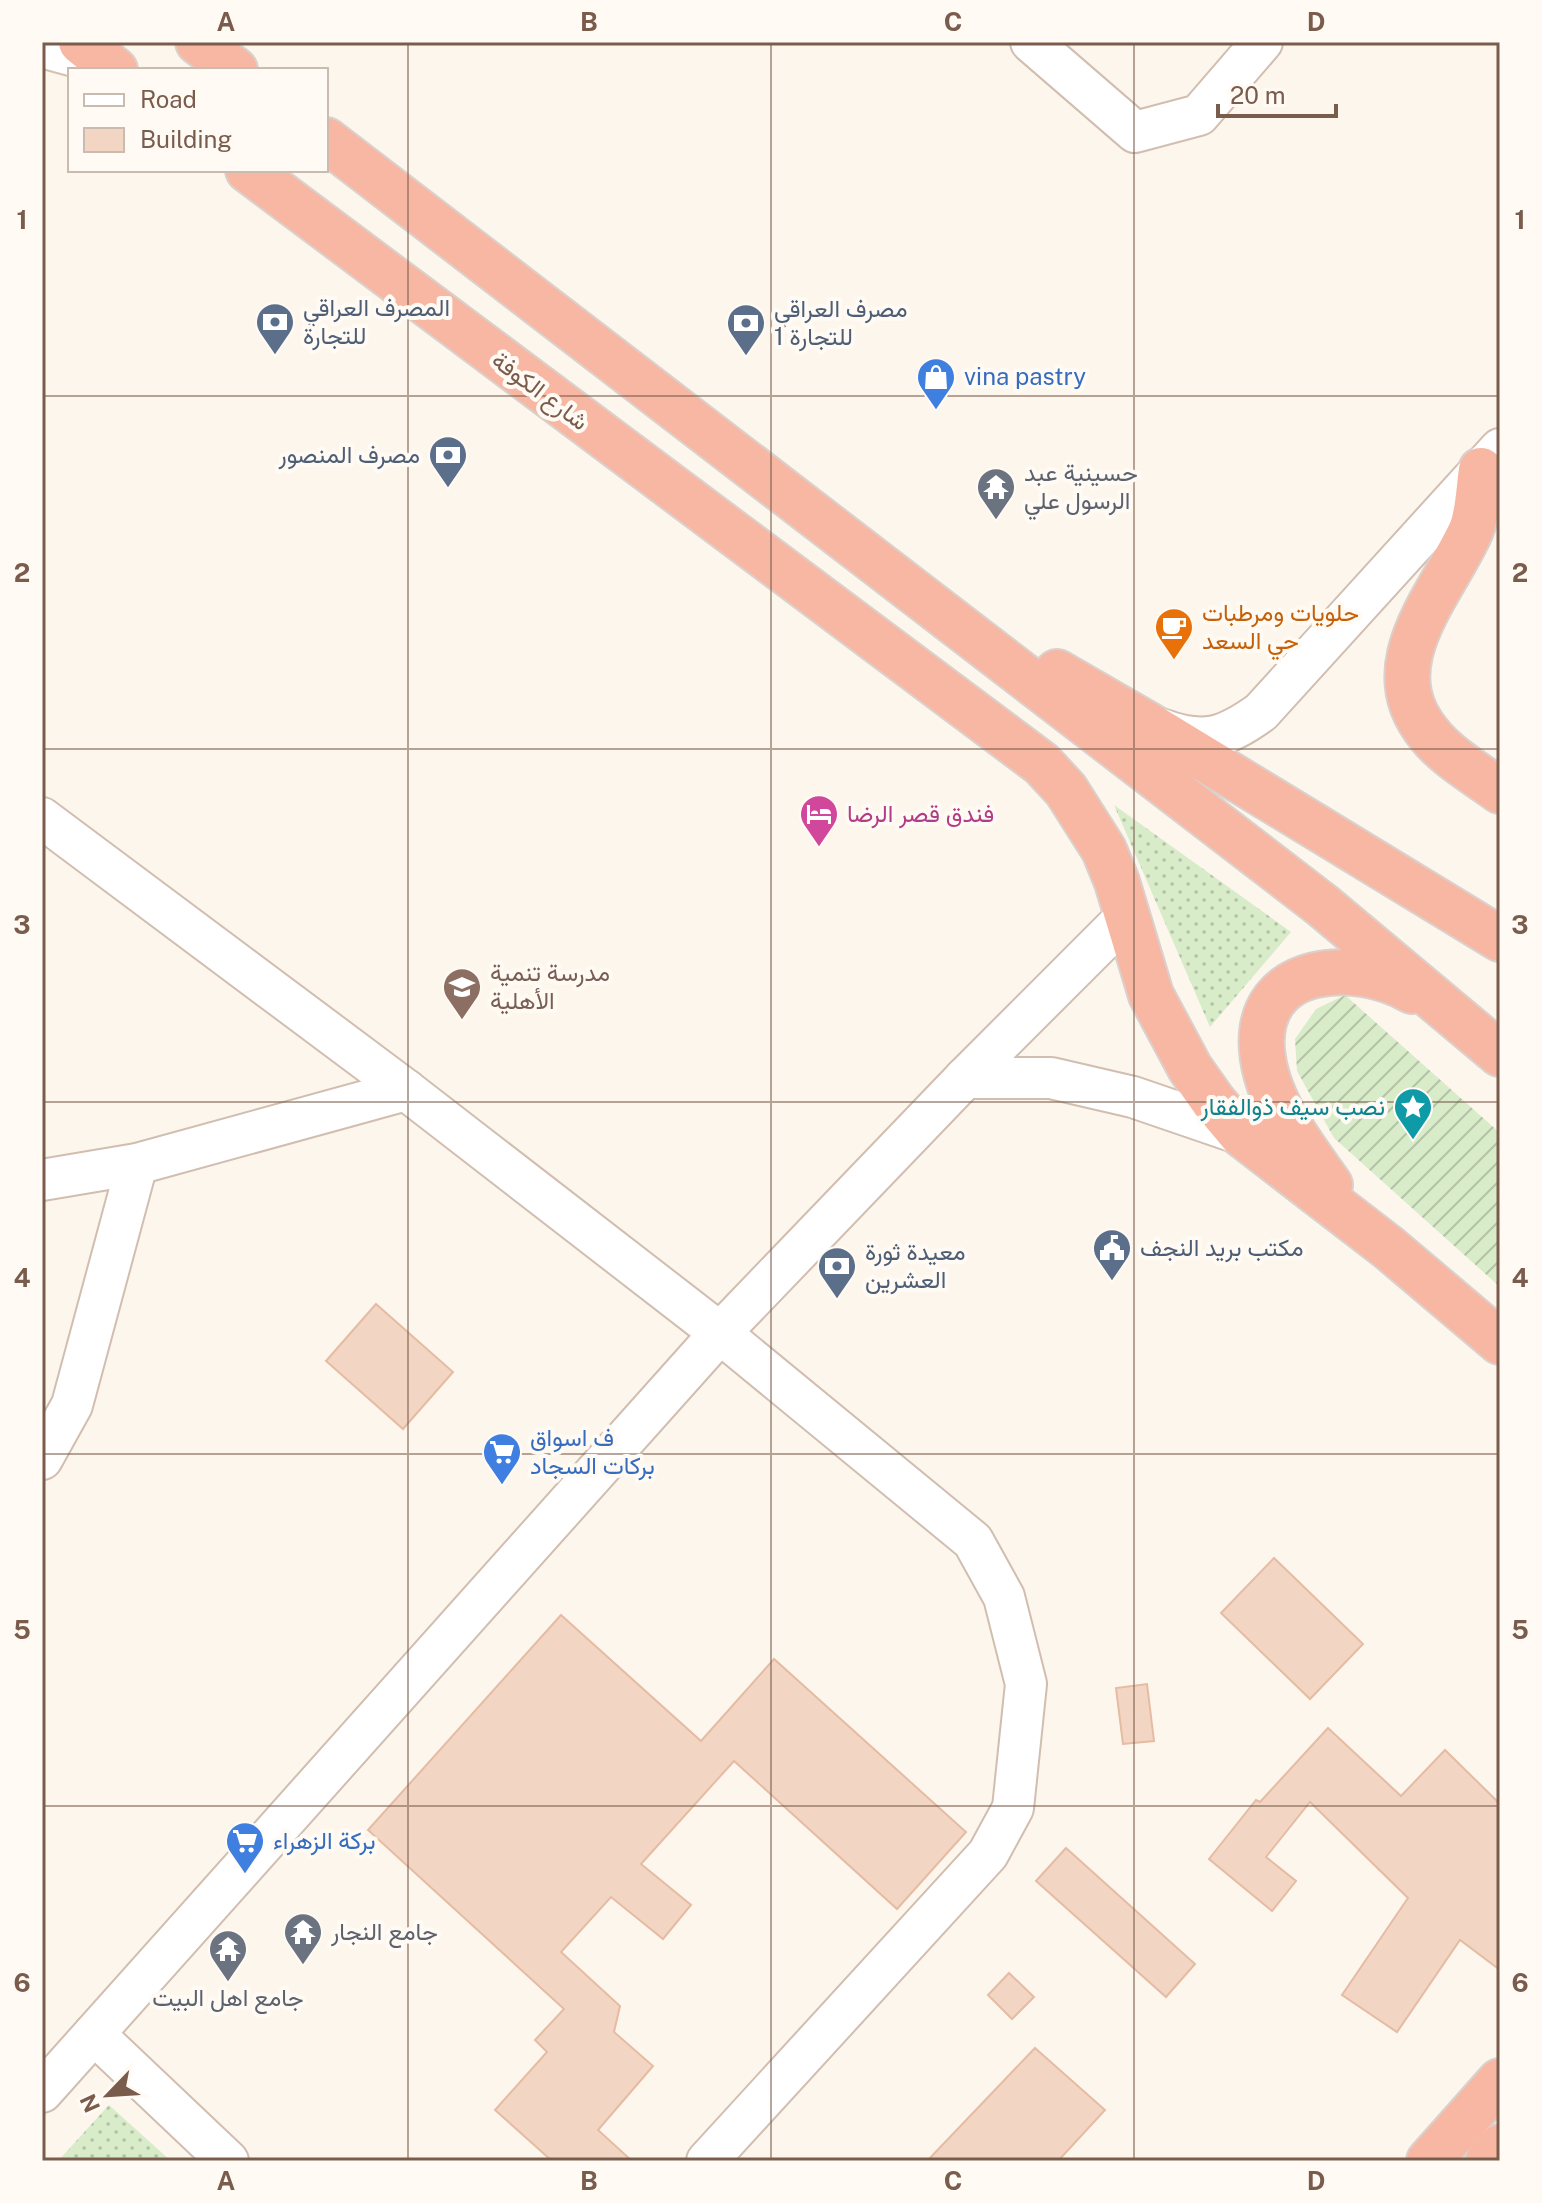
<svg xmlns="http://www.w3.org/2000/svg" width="1542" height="2203" viewBox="0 0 1542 2203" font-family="'Public Sans',Vazirmatn,sans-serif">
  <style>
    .grass { fill: url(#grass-dots) }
    .garden { fill: url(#garden-furrows) }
    .building { fill: #f3d5c3; stroke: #e6bba3; stroke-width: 2 }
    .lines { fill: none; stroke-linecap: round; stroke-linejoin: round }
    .street-casing { stroke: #d1beb0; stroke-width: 44 }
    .secondary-casing { stroke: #d6c0b0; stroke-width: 48 }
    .highway-casing { stroke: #dad1cd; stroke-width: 48 }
    .street { stroke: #fff; stroke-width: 40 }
    .secondary { stroke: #fff; stroke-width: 44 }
    .highway { stroke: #f7b7a3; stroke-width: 44 }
    .grid { fill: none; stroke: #7a5c4d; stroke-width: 2; stroke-opacity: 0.55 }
    .labels { text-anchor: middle; stroke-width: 8; stroke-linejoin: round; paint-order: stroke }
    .service-label { font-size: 24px; fill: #4e5e75; stroke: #fffaf3; text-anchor: start }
    .shop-label { font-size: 24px; fill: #366cbe; stroke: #fffaf3; text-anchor: start }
    .street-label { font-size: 24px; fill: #7a5c4d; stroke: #fffaf3 }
    .worship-label { font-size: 24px; fill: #5b616d; stroke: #fffaf3; text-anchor: start }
    .food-label { font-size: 24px; fill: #c56008; stroke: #fffaf3; text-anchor: start }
    .hotel-label { font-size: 24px; fill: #b23c85; stroke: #fffaf3; text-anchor: start }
    .education-label { font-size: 24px; fill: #785e54; stroke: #fffaf3; text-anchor: start }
    .culture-label { font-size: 24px; fill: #0d838f; stroke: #fffaf3; text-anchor: end }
    .neatline { fill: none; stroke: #7a5c4d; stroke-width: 3 }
    .grid-label { font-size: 26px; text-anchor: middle; font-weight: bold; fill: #7a5c4d }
  </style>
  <defs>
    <pattern id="grass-dots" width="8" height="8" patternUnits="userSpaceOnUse" patternTransform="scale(2)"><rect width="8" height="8" fill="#d8ecc9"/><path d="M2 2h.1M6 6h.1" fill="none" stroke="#b4c2a5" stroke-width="1.8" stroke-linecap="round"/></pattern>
    <pattern id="garden-furrows" width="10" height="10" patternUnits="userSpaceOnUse" patternTransform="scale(2)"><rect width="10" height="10" fill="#d8ecc9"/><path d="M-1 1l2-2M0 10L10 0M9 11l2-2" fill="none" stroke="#b4c2a5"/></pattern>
  </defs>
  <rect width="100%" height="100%" fill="#fdf6ec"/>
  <!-- grass -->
  <g class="grass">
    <polygon points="1114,805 1291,932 1210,1027"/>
    <polygon points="109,2105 171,2161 58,2161"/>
  </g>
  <!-- garden -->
  <polygon class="garden" points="1345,995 1500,1133 1500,1287 1334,1138 1297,1071 1295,1039 1316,1009"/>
  <!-- building -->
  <g class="building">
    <polygon points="376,1304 453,1372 403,1429 326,1361"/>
    <polygon points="1274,1558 1363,1644 1310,1699 1221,1613"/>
    <polygon points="561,1615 701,1741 774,1659 966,1832 897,1909 734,1761 641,1864 691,1905 663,1939 611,1897 561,1952 620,2006 614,2032 653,2066 598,2130 632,2161 552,2161 495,2110 547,2052 535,2040 564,2009 368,1830"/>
    <polygon points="1147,1684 1154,1741 1123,1744 1116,1688"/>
    <polygon points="1328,1728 1401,1796 1445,1750 1500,1804 1500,1970 1460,1940 1397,2032 1342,1995 1408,1898 1310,1802 1266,1857 1296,1881 1272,1911 1209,1859 1256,1800 1260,1802"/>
    <polygon points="1066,1848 1195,1964 1166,1997 1036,1881"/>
    <polygon points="1009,1973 1034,1997 1012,2019 988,1995"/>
    <polygon points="1035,2048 1105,2110 1058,2161 927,2161"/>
  </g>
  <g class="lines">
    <!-- street casing -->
    <g class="street-casing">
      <g id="street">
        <polyline points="1031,42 1135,132 1199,115 1262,42"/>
        <path d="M1161,729C1204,745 1225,738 1261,712L1500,449"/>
        <polyline points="42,818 406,1090 720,1333 973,1541 1004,1597 1026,1684 1013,1808 988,1854 707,2161"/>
        <polyline points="965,1078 1051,1078 1133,1097 1241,1134"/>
        <polyline points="42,1180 137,1164 406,1090"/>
        <polyline points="42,1459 72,1405 137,1164"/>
        <polyline points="94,2034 228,2161"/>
        <polyline points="42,2092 720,1333 965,1078 1127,916"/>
      </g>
    </g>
    <!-- secondary casing -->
    <g class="secondary-casing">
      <polyline id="secondary" points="42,45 104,62"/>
    </g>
    <!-- highway casing -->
    <g class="highway-casing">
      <g id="highway">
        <polyline points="81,42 115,70"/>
        <polyline points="198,42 235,70"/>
        <polyline points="326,140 1322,905 1500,1054"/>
        <polyline points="248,170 1042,764 1066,790 1104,850 1117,882 1151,995 1190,1068 1214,1102 1241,1134 1389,1248 1500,1342"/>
        <path d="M1481,470C1478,489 1478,512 1471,530C1442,595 1372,664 1429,734C1447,757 1477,774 1500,791"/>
        <polyline points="1057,672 1147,724 1500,939"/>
        <path d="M1330,1185C1302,1145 1266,1101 1262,1050C1255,963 1355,958 1412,991"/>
        <polyline points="1429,2161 1500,2081"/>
        <polyline points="1488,2161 1500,2147"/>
      </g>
    </g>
    <!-- street -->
    <use href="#street" class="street"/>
    <!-- secondary -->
    <use href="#secondary" class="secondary"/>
    <!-- highway -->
    <use href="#highway" class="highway"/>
  </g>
  <!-- grid -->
  <path class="grid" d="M408,42V2161M771,42V2161M1134,42V2161M42,396H1500M42,749H1500M42,1102H1500M42,1454H1500M42,1806H1500"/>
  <!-- icons -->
  <defs>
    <g id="bank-pin" transform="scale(2)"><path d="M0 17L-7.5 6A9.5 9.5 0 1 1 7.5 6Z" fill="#5c6f8a" stroke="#fffaf3"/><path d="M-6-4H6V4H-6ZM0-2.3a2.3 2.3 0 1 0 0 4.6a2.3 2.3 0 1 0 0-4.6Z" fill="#fff"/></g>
    <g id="shop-pin" transform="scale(2)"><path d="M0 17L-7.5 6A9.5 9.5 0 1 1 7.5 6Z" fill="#3f7fe0" stroke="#fffaf3"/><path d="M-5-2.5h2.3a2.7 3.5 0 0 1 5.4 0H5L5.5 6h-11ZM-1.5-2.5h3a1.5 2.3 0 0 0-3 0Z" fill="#fff"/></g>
    <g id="temple-pin" transform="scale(2)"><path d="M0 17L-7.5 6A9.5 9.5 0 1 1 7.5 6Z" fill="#6b7280" stroke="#fffaf3"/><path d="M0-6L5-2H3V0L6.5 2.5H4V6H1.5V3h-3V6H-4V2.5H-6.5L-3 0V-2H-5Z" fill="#fff"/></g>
    <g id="cafe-pin" transform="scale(2)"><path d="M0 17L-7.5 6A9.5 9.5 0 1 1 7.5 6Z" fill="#e8710a" stroke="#fffaf3"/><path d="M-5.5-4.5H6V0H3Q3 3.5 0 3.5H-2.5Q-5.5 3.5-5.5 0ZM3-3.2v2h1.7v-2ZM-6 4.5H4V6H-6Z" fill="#fff"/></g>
    <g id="hotel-pin" transform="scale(2)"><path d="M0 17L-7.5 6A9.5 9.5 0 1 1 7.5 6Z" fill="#d1479c" stroke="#fffaf3"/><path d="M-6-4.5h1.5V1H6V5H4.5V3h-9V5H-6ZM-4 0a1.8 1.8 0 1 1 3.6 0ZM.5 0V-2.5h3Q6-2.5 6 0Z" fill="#fff"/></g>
    <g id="school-pin" transform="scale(2)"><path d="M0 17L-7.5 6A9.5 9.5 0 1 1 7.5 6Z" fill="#8d6e63" stroke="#fffaf3"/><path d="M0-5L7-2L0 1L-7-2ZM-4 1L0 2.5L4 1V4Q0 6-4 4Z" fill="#fff"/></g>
    <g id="sight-pin" transform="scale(2)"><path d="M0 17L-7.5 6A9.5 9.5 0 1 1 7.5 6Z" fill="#0f9aa8" stroke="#fffaf3"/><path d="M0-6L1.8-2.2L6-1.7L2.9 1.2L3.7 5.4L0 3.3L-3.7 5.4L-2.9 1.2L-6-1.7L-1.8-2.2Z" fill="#fff"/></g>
    <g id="civic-pin" transform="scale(2)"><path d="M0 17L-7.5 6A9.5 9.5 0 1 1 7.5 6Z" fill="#5c6f8a" stroke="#fffaf3"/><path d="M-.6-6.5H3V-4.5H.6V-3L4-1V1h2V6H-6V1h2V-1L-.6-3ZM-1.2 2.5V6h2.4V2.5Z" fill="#fff"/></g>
    <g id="supermarket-pin" transform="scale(2)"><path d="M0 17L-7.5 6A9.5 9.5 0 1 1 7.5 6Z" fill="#3f7fe0" stroke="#fffaf3"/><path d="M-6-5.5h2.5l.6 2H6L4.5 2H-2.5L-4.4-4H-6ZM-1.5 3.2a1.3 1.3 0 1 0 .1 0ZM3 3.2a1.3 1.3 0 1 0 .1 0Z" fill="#fff"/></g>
  </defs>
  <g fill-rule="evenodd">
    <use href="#bank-pin" x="275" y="322"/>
    <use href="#bank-pin" x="746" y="323"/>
    <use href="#shop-pin" x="936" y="377"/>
    <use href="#bank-pin" x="448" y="455"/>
    <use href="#temple-pin" x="996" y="487"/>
    <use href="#cafe-pin" x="1174" y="627"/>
    <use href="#hotel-pin" x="819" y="814"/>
    <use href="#school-pin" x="462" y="987"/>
    <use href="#sight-pin" x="1413" y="1107"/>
    <use href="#civic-pin" x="1112" y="1248"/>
    <use href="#bank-pin" x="837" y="1266"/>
    <use href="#supermarket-pin" x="502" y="1452"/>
    <use href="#supermarket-pin" x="245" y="1841"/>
    <use href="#temple-pin" x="303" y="1932"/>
    <use href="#temple-pin" x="228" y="1949"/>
  </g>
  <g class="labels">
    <!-- service labels -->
    <g class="service-label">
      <text x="303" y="316">المصرف العراقي<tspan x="303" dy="28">للتجارة</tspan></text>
      <text x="774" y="317">مصرف العراقي<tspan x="774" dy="28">للتجارة 1</tspan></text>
      <text x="420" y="463" text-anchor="end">مصرف المنصور</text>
      <text x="1140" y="1256">مكتب بريد النجف</text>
      <text x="865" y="1260">معيدة ثورة<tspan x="865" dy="28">العشرين</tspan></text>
    </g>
    <!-- shop labels -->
    <g class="shop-label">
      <text x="964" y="385">vina pastry</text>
      <text x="530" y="1446">ف اسواق<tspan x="530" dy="28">بركات السجاد</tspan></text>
      <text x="273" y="1849">بركة الزهراء</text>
    </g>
    <!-- street labels -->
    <g class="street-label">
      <text transform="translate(540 391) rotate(37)" y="8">شارع الكوفة</text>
    </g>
    <!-- worship labels -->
    <g class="worship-label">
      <text x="1024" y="481">حسينية عبد<tspan x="1024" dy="28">الرسول علي</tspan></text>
      <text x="331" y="1940">جامع النجار</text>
      <text x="228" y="2006" text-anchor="middle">جامع اهل البيت</text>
    </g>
    <!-- food labels -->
    <g class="food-label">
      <text x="1202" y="621">حلويات ومرطبات<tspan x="1202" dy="28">حي السعد</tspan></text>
    </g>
    <!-- hotel labels -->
    <g class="hotel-label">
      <text x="847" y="822">فندق قصر الرضا</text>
    </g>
    <!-- education labels -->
    <g class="education-label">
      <text x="490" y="981">مدرسة تنمية<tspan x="490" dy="28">الأهلية</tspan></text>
    </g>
    <!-- culture labels -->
    <g class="culture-label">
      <text x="1385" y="1115">نصب سيف ذوالفقار</text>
    </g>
  </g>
  <!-- border -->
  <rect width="1542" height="2203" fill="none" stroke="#fffaf3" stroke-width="88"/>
  <!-- legend -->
  <rect x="68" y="68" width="260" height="104" fill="#fffaf3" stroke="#cabbb1" stroke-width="2"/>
  <rect x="84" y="94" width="40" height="12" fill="#ffffff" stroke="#cabbb1" stroke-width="2"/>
  <text x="140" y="108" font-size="24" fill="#7a5c4d">Road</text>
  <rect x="84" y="128" width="40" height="24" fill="#f3d5c3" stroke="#cabbb1" stroke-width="2"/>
  <text x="140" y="148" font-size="24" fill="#7a5c4d">Building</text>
  <!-- north arrow -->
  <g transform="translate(108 2095) rotate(245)" stroke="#fffaf3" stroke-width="6" paint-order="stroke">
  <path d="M0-6L14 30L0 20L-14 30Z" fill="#7a5c4d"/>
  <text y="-12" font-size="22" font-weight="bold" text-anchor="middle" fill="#7a5c4d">N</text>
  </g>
  <!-- scale -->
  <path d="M1218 104v12h118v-12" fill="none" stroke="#7a5c4d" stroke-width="4"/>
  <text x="1230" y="104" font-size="24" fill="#7a5c4d" stroke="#fffaf3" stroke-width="6" paint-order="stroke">20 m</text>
  <rect x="44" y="44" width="1454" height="2115" class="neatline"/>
  <g class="grid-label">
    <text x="226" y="31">A</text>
    <text x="589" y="31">B</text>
    <text x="953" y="31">C</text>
    <text x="1316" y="31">D</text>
    <text x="22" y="229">1</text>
    <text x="1520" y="229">1</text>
    <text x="22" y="582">2</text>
    <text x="1520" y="582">2</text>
    <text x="22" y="934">3</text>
    <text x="1520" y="934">3</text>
    <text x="22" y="1287">4</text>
    <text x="1520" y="1287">4</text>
    <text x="22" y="1639">5</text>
    <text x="1520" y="1639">5</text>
    <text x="22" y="1992">6</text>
    <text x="1520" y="1992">6</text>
    <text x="226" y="2190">A</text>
    <text x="589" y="2190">B</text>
    <text x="953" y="2190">C</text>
    <text x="1316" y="2190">D</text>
  </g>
</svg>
